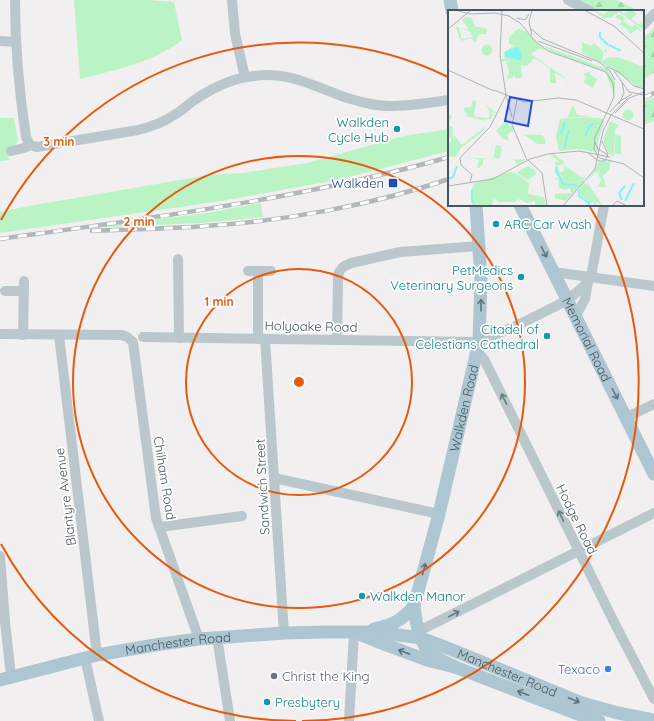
<svg xmlns="http://www.w3.org/2000/svg" width="654" height="721" viewBox="0 0 654 721" font-family="Quicksand,sans-serif">
  <style>
    .green { fill: #baf4c5 }
    .forest { fill: url(#forest-firs) }
    .lines { fill: none; stroke-linecap: round; stroke-linejoin: round }
    .minor { stroke: #bac8ce; stroke-width: 10 }
    .major { stroke: #adc6d1; stroke-width: 13 }
    .rail-casing { stroke: #b1b7bb; stroke-width: 4.5 }
    .rail { stroke: #fff; stroke-width: 3; stroke-dasharray: 9; stroke-linecap: butt }
    .oneway { stroke: #60747c }
    .oneway2 { stroke: #697a80 }
    .ring { fill: none; stroke: #e8590c; stroke-width: 2 }
    .culture-dot { fill: #0f9aa8; stroke: #fff; stroke-width: 1.5 }
    .transit-dot { fill: #1a4fb4; stroke: #fff; stroke-width: 1.5 }
    .shop-dot { fill: #3f7fe0; stroke: #fff; stroke-width: 1.5 }
    .worship-dot { fill: #6b7280; stroke: #fff; stroke-width: 1.5 }
    .labels { text-anchor: middle; stroke-width: 3.5; stroke-linejoin: round; paint-order: stroke }
    .culture-label { font-size: 13px; fill: #0d838f; stroke: #fff; text-anchor: end }
    .transit-label { font-size: 13px; fill: #164399; stroke: #fff; text-anchor: end }
    .street-label { font-size: 13px; fill: #46585f; stroke: #fff }
    .shop-label { font-size: 13px; fill: #366cbe; stroke: #fff; text-anchor: end }
    .worship-label { font-size: 13px; fill: #5b616d; stroke: #fff; text-anchor: start }
    .inset-river { fill: none; stroke: #83f4f5; stroke-width: 2 }
    .inset-road { fill: none; stroke: #adb3b6; stroke-width: 1 }
    .view { fill: #1d4ed8; fill-opacity: 0.15; stroke: #1d4ed8; stroke-width: 2 }
    .inset-edge { fill: none; stroke: #46585f; stroke-width: 2 }
    .centre { fill: #e8590c; stroke: #fff; stroke-width: 2 }
    .ring-label { font-size: 12px; text-anchor: middle; font-weight: bold; fill: #e8590c; stroke: #fff; stroke-width: 3.5; stroke-linejoin: round; paint-order: stroke }
  </style>
  <defs>
    <pattern id="forest-firs" width="22" height="20" patternUnits="userSpaceOnUse"><rect width="22" height="20" fill="#baf4c5"/><path d="M5 1l3.5 6h-7zM16 11l3.5 6h-7z" fill="#a1d3ac"/></pattern>
  </defs>
  <rect width="100%" height="100%" fill="#f2eff0"/>
  <!-- green -->
  <g class="green">
    <path d="M74,0H149L174,2L182,40C153,63 115,70 80,79Z"/>
    <polygon points="0,118 14,118 18,141 15,145 7,148 9,160 0,161"/>
    <polygon points="449,129 449,151 337,180 221,201 0,233 0,212 29,206 209,175 243,173 307,163 404,136"/>
    <polygon points="261,203 263,217 202,223 90,228 207,213"/>
  </g>
  <!-- forest -->
  <g class="forest">
    <polygon points="575,0 617,0 639,11 597,11"/>
    <polygon points="654,27 654,73 643,79 643,39"/>
    <polygon points="654,97 654,121 643,125 643,102"/>
  </g>
  <g class="lines">
    <!-- minor -->
    <g class="minor">
      <path d="M15,0C15,47 19,91 26,137L30,145"/>
      <polyline points="232,0 235,34 245,77"/>
      <polyline points="568,0 590,11"/>
      <polyline points="643,25 654,14"/>
      <polyline points="0,41 15,42"/>
      <path d="M11,151L24,148L30,145L37,147L138,130C150,127 163,123 174,115C182,111 188,104 196,99C214,87 233,78 254,76C289,71 313,86 344,97C353,100 362,102 371,104C393,109 426,103 449,100"/>
      <polyline points="178,259 179,338"/>
      <polyline points="248,271 271,271"/>
      <polyline points="258,271 258,339"/>
      <polyline points="554,272 654,286"/>
      <polyline points="5,291 24,291"/>
      <polyline points="576,316 585,299 588,282 591,277 604,205"/>
      <polyline points="0,334 122,335 127,337 133,342 156,518 199,639"/>
      <polyline points="23,335 24,281"/>
      <polyline points="59,335 97,655"/>
      <polyline points="143,337 479,342 522,323 568,300 588,282"/>
      <polyline points="265,339 284,633"/>
      <polyline points="337,340 338,278 339,272 343,267 351,263 400,252 479,246"/>
      <polyline points="477,351 484,359 615,624 654,699"/>
      <polyline points="627,417 654,404"/>
      <polyline points="274,478 439,514"/>
      <polyline points="160,527 242,516"/>
      <polyline points="0,556 5,622 11,676"/>
      <polyline points="419,631 654,513"/>
      <polyline points="217,637 230,721"/>
      <polyline points="85,658 99,721"/>
      <polyline points="349,721 354,633"/>
    </g>
    <!-- major -->
    <g class="major">
      <polyline points="450,0 452,11"/>
      <path id="s1" d="M520,205L654,474"/>
      <path d="M374,629C394,624 400,622 414,606"/>
      <polyline points="362,635 381,643 427,660 455,667 575,713 599,721"/>
      <path id="s2" d="M455,667C448,663 439,660 433,655C419,644 416,623 414,606L439,514L479,342L481,278L476,205"/>
      <path id="s3" d="M0,680L97,655L161,644L199,639L284,633L325,632H376L421,638L445,647L582,703L618,713L654,720"/>
    </g>
    <!-- rail casing -->
    <g class="rail-casing">
      <g id="rail">
        <polyline points="643,98 654,93"/>
        <path d="M92,231C130,229 167,229 205,226C285,221 373,205 449,179"/>
        <path d="M0,239C151,218 302,199 449,157"/>
      </g>
    </g>
    <!-- rail -->
    <use href="#rail" class="rail"/>
  </g>
  <!-- one-way arrows -->
  <defs><path id="oneway-shaft" d="M-6 0H5M1.5-3L5.5 0L1.5 3" fill="none" stroke-width="1.6" stroke-linecap="round" stroke-linejoin="round"/></defs>
  <g class="oneway">
    <use href="#oneway-shaft" transform="translate(544 252) rotate(63)"/>
    <use href="#oneway-shaft" transform="translate(481 305) rotate(-90)"/>
    <use href="#oneway-shaft" transform="translate(615 394) rotate(63)"/>
    <use href="#oneway-shaft" transform="translate(424 569) rotate(-75)"/>
    <use href="#oneway-shaft" transform="translate(404 652) rotate(-160)"/>
    <use href="#oneway-shaft" transform="translate(523 693) rotate(-159)"/>
    <use href="#oneway-shaft" transform="translate(574 700) rotate(23)"/>
  </g>
  <g class="oneway2">
    <use href="#oneway-shaft" transform="translate(504 399) rotate(-116)"/>
    <use href="#oneway-shaft" transform="translate(561 516) rotate(-116)"/>
    <use href="#oneway-shaft" transform="translate(454 614) rotate(-27)"/>
  </g>
  <!-- distance rings -->
  <g class="ring">
    <circle cx="299" cy="382" r="113"/>
    <circle cx="299" cy="382" r="226"/>
    <path d="M296 721A339 339 0 0 1 1 544M1 220A339 339 0 0 1 448 77M590 207A339 339 0 0 1 302 721"/>
  </g>
  <!-- markers -->
  <g class="culture-dot">
    <circle cx="397" cy="129" r="4"/>
    <circle cx="496" cy="224" r="4"/>
    <circle cx="521" cy="277" r="4"/>
    <circle cx="547" cy="336" r="4"/>
    <circle cx="362" cy="596" r="4"/>
    <circle cx="267" cy="702" r="4"/>
  </g>
  <rect class="transit-dot" x="388" y="178" width="10" height="10" rx="2"/>
  <circle class="shop-dot" cx="608" cy="669" r="4"/>
  <circle class="worship-dot" cx="274" cy="676" r="4"/>
  <g class="labels">
    <!-- culture labels -->
    <g class="culture-label">
      <text x="389" y="127">Walkden<tspan x="389" dy="15">Cycle Hub</tspan></text>
      <text x="504" y="229" text-anchor="start">ARC Car Wash</text>
      <text x="513" y="275">PetMedics<tspan x="513" dy="15">Veterinary Surgeons</tspan></text>
      <text x="539" y="334">Citadel of<tspan x="539" dy="15">Celestians Cathedral</tspan></text>
      <text x="370" y="601" text-anchor="start">Walkden Manor</text>
      <text x="275" y="707" text-anchor="start">Presbytery</text>
    </g>
    <!-- transit labels -->
    <g class="transit-label">
      <text x="384" y="188">Walkden</text>
    </g>
    <!-- street labels -->
    <g class="street-label">
      <text transform="translate(311 326) rotate(1)" y="5">Holyoake Road</text>
      <text dy="5" stroke="none"><textPath href="#s1" startOffset="150">Memorial Road</textPath></text>
      <text dy="5" stroke="none"><textPath href="#s2" startOffset="283">Walkden Road</textPath></text>
      <text transform="translate(165 478) rotate(81)" y="5">Chilham Road</text>
      <text transform="translate(262 487) rotate(-93)" y="5">Sandwich Street</text>
      <text transform="translate(65 497) rotate(-97)" y="5">Blantyre Avenue</text>
      <text transform="translate(577 519) rotate(64)" y="5">Hodge Road</text>
      <text dy="5" stroke="none"><textPath href="#s3" startOffset="182">Manchester Road</textPath></text>
      <text dy="5" stroke="none"><textPath href="#s3" startOffset="519">Manchester Road</textPath></text>
    </g>
    <!-- shop labels -->
    <g class="shop-label">
      <text x="600" y="674">Texaco</text>
    </g>
    <!-- worship labels -->
    <g class="worship-label">
      <text x="282" y="681">Christ the King</text>
    </g>
  </g>
  <!-- overview -->
  <g transform="translate(448 10)">
    <rect width="196" height="196" fill="#f2eff0"/>
    <path d="M18,7L24,8L27,16L39,19V24H31L30,27L17,19H21L14,10ZM70,19L79,22L90,39L83,44L116,67L124,89L116,68L107,63L108,73H102V58L86,48L79,56L73,55L74,68H68L65,65V68L59,69L61,61L58,52L64,50L53,52L52,49H57L56,42L66,36L61,34V27ZM134,32L143,36L146,33L156,42L158,37L159,43L156,42L154,51L161,47V57L134,43ZM33.5 40a5.5 5.5 0 1 1 11 0a5.5 5.5 0 1 1-11 0ZM93,35L159,59L167,71V87L157,61L107,44ZM25,90L28,91L26,104L20,106L15,98L23,97ZM125,95L129,105L146,106L113,108L120,107ZM174.5 105a5.5 5.5 0 1 1 11 0a5.5 5.5 0 1 1-11 0ZM0,104L4,106L0,115L5,117L4,130L0,126ZM138,107L155,109L147,126L152,142L129,139L111,141L108,127L112,109ZM57,111L66,119L59,125L61,130L55,129L48,121ZM75,124L94,125L97,129V134H89ZM48,135L54,136L52,148H45ZM115,155L133,168L129,173L116,172L112,162L116,161ZM80,156L87,160L88,164L79,170L69,162ZM62,162L68,163L81,173L80,184L96,187L98,196H87V191L79,193L70,189L68,192H50L46,188L44,195H29L24,192L23,180L27,173Z" fill="#baf4c5"/>
    <path d="M147,0L156,5L160,0H172L176,4L183,0L189,4L183,9L192,15V12L194,15L196,12V20L171,2L162,8H155L148,1L146,2ZM169,5H173L177,8L175,11L184,17L187,14L196,23L189,19L184,23L177,25L182,23L175,16L174,20V15H171L174,11L167,7ZM18,8V12L29,26L28,33L23,28L14,31L11,27L7,14L11,12L12,14L10,13L7,14L9,17L21,20L15,10L12,12ZM11,18L22,21L25,27L14,29ZM70,19L79,22L97,40L90,39L83,43L82,45L86,48L79,56L75,53L74,39L69,36L64,24ZM161,47L173,48L196,57V78L190,77L161,57L159,51ZM143,61L141,64L149,69L145,78L135,72L139,67L135,64ZM38,95L49,103L45,102L43,109L36,110L37,111L18,106L26,104L27,107L41,108L42,102ZM148,108L155,109L156,113L146,142L135,139V131L121,120L122,116V119L135,127L129,111V110L136,126V138H138L143,130V122L147,118ZM162,111L171,115L167,120L166,147L161,144L155,130ZM38,116L34,122L13,138L8,147H0V136L6,125L14,135ZM102,144H106L117,153L109,156L116,172L129,173L133,168L115,154L135,168L137,165L136,170L133,167L136,171L118,191L107,188V184L123,183L122,178L117,180L110,177L111,171L106,168L112,169V166L108,163L107,152L81,150L111,152ZM13,147L63,150L78,149L69,155L67,150L35,149V154L31,158L29,157L31,149ZM163,151L161,160L155,166L158,177H150L153,171L149,161L140,170L151,152ZM139,171L141,175L155,196L149,192L147,196H145L146,191L143,193L133,185L131,179L137,172L140,176Z" fill="#baf4c5" fill-rule="evenodd"/>
    <path d="M167,125L173,126V144H167Z" fill="#baf4c5"/>
    <path d="M68,37L73,40L74,51L57,46V42Z" fill="#83f4f5"/>
    <path class="inset-river" d="M152,22V27L160,35M161,35L173,41M113,124L117,112M138,125L141,117L146,113M116,138L121,120M109,157L108,161L115,174L127,175L129,177M0,169L5,167L9,156M24,180V191L27,196M131,180V186L141,193L140,196M174,190L171,183L177,176M177,191L186,173"/>
    <path class="inset-road" d="M7,0L22,4L47,3L61,6L72,13L88,32L100,41L158,62L165,73L166,87L147,127L146,139L151,148L176,154M84,0L81,12L84,25M136,0L166,16L196,43M69,8L77,10L81,4M82,18L96,30M0,19L23,0M95,29L151,52L162,61L167,70M90,31L144,51M159,57L171,62L186,76L196,79M0,60L46,81M166,61L181,82L196,85M46,80L76,92L110,88L128,90L196,119M58,85L64,107M69,90L64,115L79,150M171,94L176,83L174,72M162,102L172,91L184,84M167,103L180,90M147,132L150,139L160,145M140,143L151,151H157L160,144L154,131M80,150L94,163L99,196M176,154L196,168M22,173L24,165L13,155L12,148L42,117L58,85L52,45L54,0M0,176L45,169L82,149L100,144L131,141L162,147M115,196L147,159L155,121L163,105L179,89L196,82M164,196L169,191L179,196"/>
    <path class="view" d="M62,87L84,91L80,116L57,111Z"/>
    <rect width="196" height="196" class="inset-edge"/>
  </g>
  <circle cx="299" cy="382" r="6" class="centre"/>
  <g class="ring-label">
    <text x="59" y="146">3 min</text>
    <text x="139" y="226">2 min</text>
    <text x="219" y="306">1 min</text>
  </g>
</svg>
